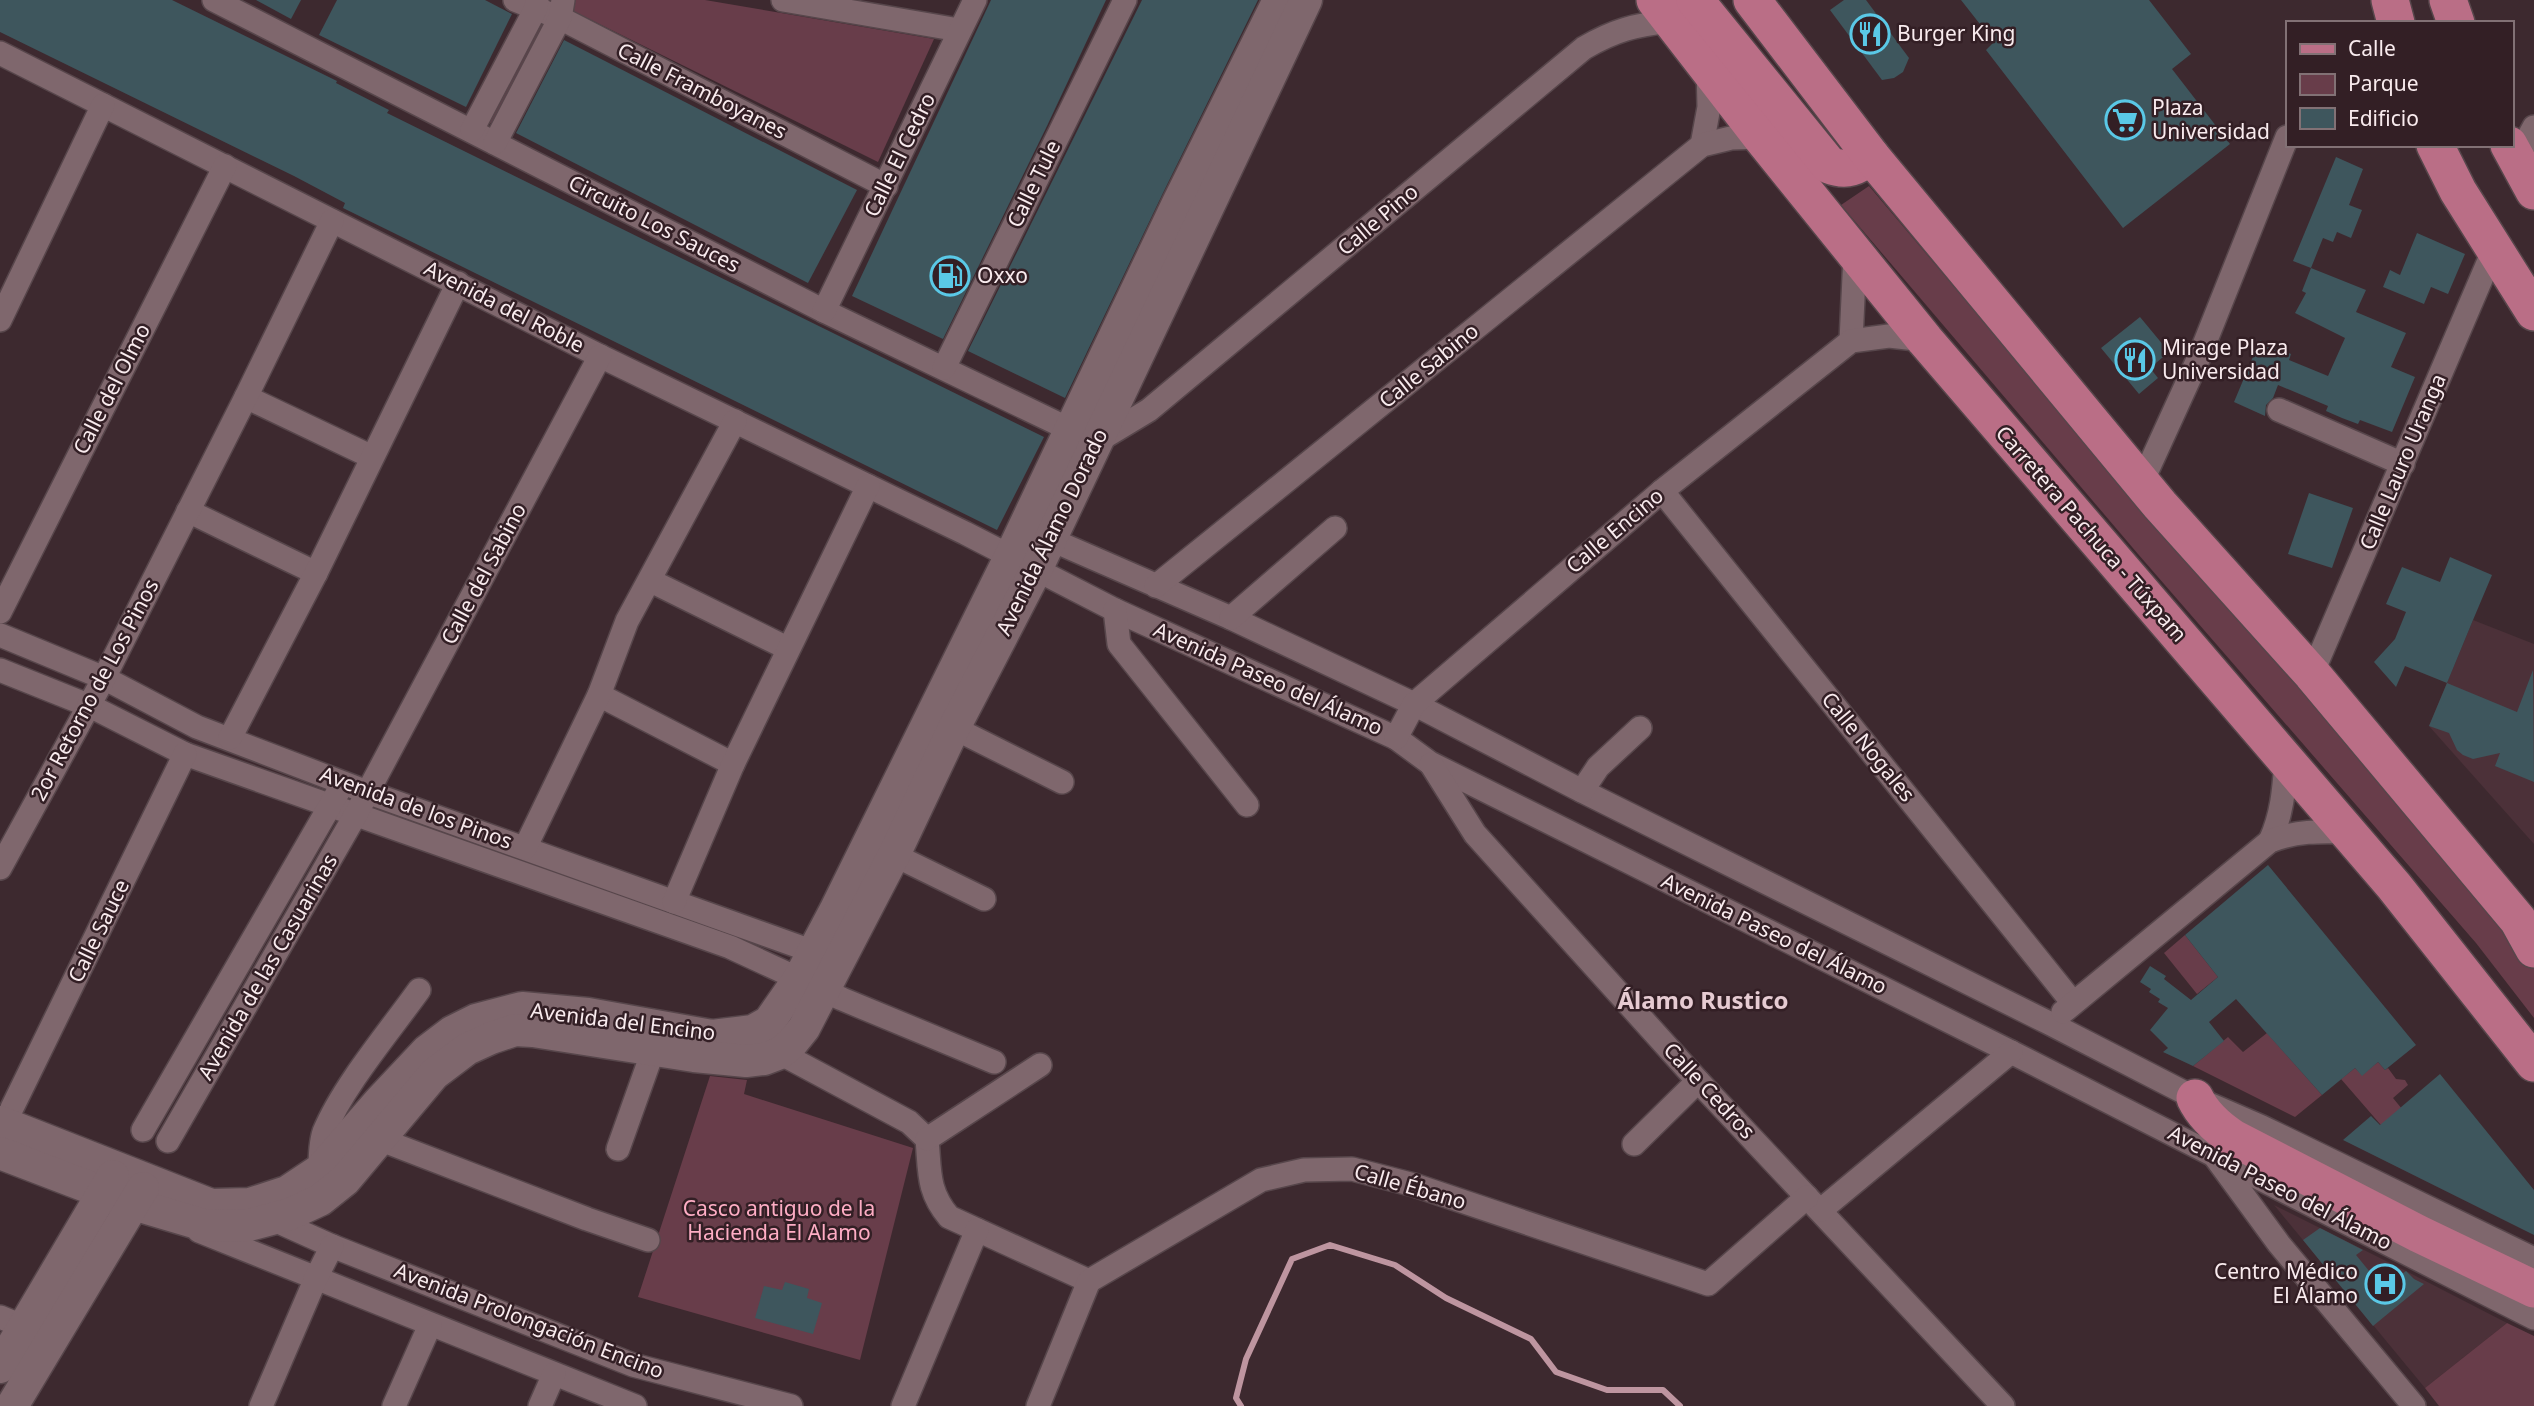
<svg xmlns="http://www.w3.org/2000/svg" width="2534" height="1406" viewBox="0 0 2534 1406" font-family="'Noto Sans',sans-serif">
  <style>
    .built { fill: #4c3139 }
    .green { fill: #683d4a }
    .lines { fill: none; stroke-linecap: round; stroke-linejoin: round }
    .stream { stroke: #be95a0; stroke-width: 6 }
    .building { fill: #3e565d }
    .street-casing { stroke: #57464b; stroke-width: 26 }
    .secondary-casing { stroke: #57464b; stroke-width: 35 }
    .primary-casing { stroke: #57464b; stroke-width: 40 }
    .street { stroke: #7f676d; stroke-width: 23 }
    .secondary { stroke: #7f676d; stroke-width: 32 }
    .primary { stroke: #ba6e86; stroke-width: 37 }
    .labels { text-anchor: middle; stroke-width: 5; stroke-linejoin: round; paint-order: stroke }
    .poi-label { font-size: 21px; fill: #f9ebee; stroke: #331f25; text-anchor: start }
    .street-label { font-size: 21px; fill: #f9ebee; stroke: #331f25 }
    .park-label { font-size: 21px; fill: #feadc4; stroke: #331f25 }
    .quarter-label { font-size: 24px; font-weight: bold; fill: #e6cbd2; stroke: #331f25 }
  </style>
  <rect width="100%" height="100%" fill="#3d292f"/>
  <!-- built -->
  <g class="built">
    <polygon points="2473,620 2534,644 2534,844 2429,726"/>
    <polygon points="2274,1205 2406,1271 2507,1323 2425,1388"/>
  </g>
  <!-- green -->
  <g class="green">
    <polygon points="575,0 705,0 934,39 878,162 573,11"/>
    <polygon points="538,19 545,23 492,124 485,120"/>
    <polygon points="1869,186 2167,539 2283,664 2534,965 2534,1018 2476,943 2138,554 1841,205"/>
    <polygon points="2185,935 2218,977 2197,994 2164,953"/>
    <polygon points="2267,1033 2322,1095 2295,1117 2193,1066 2228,1037 2243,1052"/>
    <polygon points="2378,1062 2385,1070 2388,1068 2396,1079 2405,1080 2408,1085 2393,1098 2411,1120 2400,1147 2341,1079 2355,1068 2362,1075"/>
    <polygon points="710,1076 747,1080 744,1094 913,1148 860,1360 638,1297"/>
    <polygon points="2507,1323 2534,1336 2534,1406 2439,1406 2425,1388"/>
  </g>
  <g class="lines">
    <!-- stream -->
    <polyline class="stream" points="1241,1406 1236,1398 1246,1359 1292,1259 1330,1245 1395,1265 1446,1298 1531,1339 1556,1372 1607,1390 1663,1390 1680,1406"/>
  </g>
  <!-- building -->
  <g class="building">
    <polygon points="0,0 172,0 337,81 336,83 389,110 387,113 1044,437 997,530 404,238 343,208 345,203 294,176 0,32"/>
    <polygon points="256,0 301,0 291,19"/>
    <polygon points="337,0 485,0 512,14 466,107 319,35"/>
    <polygon points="991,0 1106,0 1047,126 943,339 852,296"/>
    <polygon points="1142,0 1258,0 1162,195 1065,398 968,351"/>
    <polygon points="1844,0 1866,0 1909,58 1903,72 1894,78 1882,80 1830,10"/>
    <polygon points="1961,0 2149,0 2191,54 2172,69 2230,144 2123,228 1986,50 1994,42"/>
    <polygon points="564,40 857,190 808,283 516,133"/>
    <polygon points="2336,157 2363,169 2349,205 2362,210 2351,238 2337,232 2333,242 2323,238 2311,268 2293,261"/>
    <polygon points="2417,233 2465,254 2448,294 2431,287 2424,304 2383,287 2390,270 2400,275"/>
    <polygon points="2311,268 2366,290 2356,312 2406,333 2391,367 2415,377 2392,432 2360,420 2358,424 2342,418 2326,411 2328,406 2278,385 2273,398 2266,405 2265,416 2234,402 2260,340 2291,354 2289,360 2328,376 2345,338 2295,313 2306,293 2302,291"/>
    <polygon points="2140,317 2169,352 2150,368 2158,378 2139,394 2101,348"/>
    <polygon points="2309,493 2353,508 2332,568 2288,554"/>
    <polygon points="2450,557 2492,575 2473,620 2447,683 2405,666 2396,687 2374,662 2395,639 2406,612 2386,604 2402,567 2440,582"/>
    <polygon points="2533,670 2534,782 2495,766 2500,753 2473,759 2463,755 2457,750 2449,733 2429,726 2447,683 2517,712"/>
    <polygon points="2268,865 2416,1045 2385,1070 2378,1062 2362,1076 2355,1068 2322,1095 2236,999 2209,1022 2224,1041 2193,1066 2163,1052 2168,1048 2150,1030 2168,1008 2158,1002 2160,999 2149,992 2151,989 2140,982 2150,966 2166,976 2164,979 2191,1000 2218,977 2185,935"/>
    <polygon points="2440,1074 2534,1190 2534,1235 2343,1140 2371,1116 2380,1125"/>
    <polygon points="2320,1228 2363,1250 2356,1255 2383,1288 2406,1271 2414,1279 2424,1284 2373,1326 2303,1240"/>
    <polygon points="785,1282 809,1289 807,1298 822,1303 813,1334 755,1318 764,1286 782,1290"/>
  </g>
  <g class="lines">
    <!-- street casing -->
    <g class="street-casing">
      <g id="street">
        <path d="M214,0L824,311L1096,442L1149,410L1584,48C1615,30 1635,25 1670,21"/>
        <polyline points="515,0 560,18 886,186"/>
        <polyline points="783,0 959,30"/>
        <polyline points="0,53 600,356 965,533 1115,610 1396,738 1430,763 2011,1052 2534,1318"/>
        <polyline points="472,130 536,8 537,0"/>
        <polyline points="495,143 560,18 563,0"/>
        <polyline points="1702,145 1709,107 1708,69"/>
        <polyline points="2516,160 2534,127"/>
        <polyline points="824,311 975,0"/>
        <polyline points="0,320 103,105"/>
        <polyline points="1851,341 1855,255"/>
        <polyline points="944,368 1125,0"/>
        <polyline points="246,397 372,457"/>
        <polyline points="2279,410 2403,464"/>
        <polyline points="2142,482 2200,355 2287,137"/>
        <polyline points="1662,491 2073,1003"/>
        <polyline points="188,511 316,573"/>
        <polyline points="1038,534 1231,618 1414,704 1582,791 2049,1023 2195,1098 2262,1127 2534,1259"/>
        <polyline points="651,581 787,648"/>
        <polyline points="1156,586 1702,145 1731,138 1761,137"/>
        <polyline points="1115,610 1119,644 1247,805"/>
        <polyline points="0,612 225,166"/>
        <polyline points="1231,618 1335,528"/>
        <polyline points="0,635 104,678 197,727 367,792 828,957"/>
        <polyline points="0,670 90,706 185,754 730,947 842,999 994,1062"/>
        <polyline points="2312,674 2494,249"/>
        <polyline points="599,695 733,764"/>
        <polyline points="954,728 1062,782"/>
        <polyline points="230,738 316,573 458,283"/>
        <polyline points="1396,738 1414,704 1662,491 1851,341 1889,336 1925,340"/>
        <polyline points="1431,764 1475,834 1698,1081 2003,1406"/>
        <polyline points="1582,791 1598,767 1640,728"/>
        <path d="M2270,841C2282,815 2284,790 2286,761"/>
        <polyline points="525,848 599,695 627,621 735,421"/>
        <polyline points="894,855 984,899"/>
        <polyline points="0,868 104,678 246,397 332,221"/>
        <polyline points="674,902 733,764 868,486"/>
        <path d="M2063,1012L2270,841C2296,831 2319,831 2347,832"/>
        <path d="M771,1045L780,1053L909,1122L927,1139C930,1171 927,1191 949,1217L1089,1281"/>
        <polyline points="12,1108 185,754"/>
        <polyline points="143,1130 338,792"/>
        <polyline points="379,1139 587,1219 648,1240"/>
        <polyline points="927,1139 1040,1065"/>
        <polyline points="168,1141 356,814 600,356"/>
        <polyline points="1634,1144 1698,1081"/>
        <polyline points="618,1149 654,1048"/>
        <polyline points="2216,1158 2279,1244 2414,1406"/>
        <path d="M320,1170C320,1158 320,1144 324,1132C343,1086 389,1032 419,990"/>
        <polyline points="1821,1210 2011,1052"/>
        <polyline points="272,1219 332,1246 633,1365 791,1406"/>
        <polyline points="199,1231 635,1406"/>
        <polyline points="0,1317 22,1326"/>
        <polyline points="261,1406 316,1278 332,1246"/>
        <polyline points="394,1406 430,1325"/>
        <polyline points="540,1406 554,1374"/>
        <polyline points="903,1406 977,1230"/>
        <polyline points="1038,1406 1089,1281 1261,1180 1304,1170 1352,1169 1414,1185 1708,1284 1807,1197"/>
      </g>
    </g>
    <!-- secondary casing -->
    <g class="secondary-casing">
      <g id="secondary">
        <polyline points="0,1122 211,1205 250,1204 287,1192 320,1170 379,1102 427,1051 452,1032 476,1020 522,1008 588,1014 712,1036 753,1031 769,1022 799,979 835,911 1010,557 1178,203 1279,0"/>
        <polyline points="0,1153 133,1204 207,1226 249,1225 290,1214 320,1200 345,1180 434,1074 467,1049 491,1038 515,1030 533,1031 694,1056 746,1061 764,1059 780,1053 792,1043 804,1028 894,855 954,728 1036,570 1306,0"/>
        <polyline points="0,1367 113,1176"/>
        <polyline points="12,1406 143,1188"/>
      </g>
    </g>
    <!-- primary casing -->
    <g class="primary-casing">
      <g id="primary">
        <polyline points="1655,0 1761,137 1925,340 2394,886 2534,1063"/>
        <path d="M1695,0L1829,165C1847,172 1856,167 1871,156"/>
        <polyline points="1752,0 1871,156 2160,505 2312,674 2518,920 2534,949"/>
        <polyline points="2390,0 2396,23"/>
        <polyline points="2448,0 2456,23"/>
        <polyline points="2435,145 2458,191 2534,312"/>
        <polyline points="2509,145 2534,191"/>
        <path d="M2195,1098C2203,1115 2218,1128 2233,1138L2419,1234L2534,1289"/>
      </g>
    </g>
    <!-- street -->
    <use href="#street" class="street"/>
    <!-- secondary -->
    <use href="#secondary" class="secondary"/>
    <!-- primary -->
    <use href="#primary" class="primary"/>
  </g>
  <!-- icons -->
  <defs>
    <g id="restaurant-ring" transform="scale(2.0125)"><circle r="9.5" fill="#331f25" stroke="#5ac8e6" stroke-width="1.5"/><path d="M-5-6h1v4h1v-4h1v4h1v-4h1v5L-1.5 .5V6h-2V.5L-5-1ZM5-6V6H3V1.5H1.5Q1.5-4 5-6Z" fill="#5ac8e6"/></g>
    <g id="supermarket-ring" transform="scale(2.0125)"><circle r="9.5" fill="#331f25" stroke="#5ac8e6" stroke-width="1.5"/><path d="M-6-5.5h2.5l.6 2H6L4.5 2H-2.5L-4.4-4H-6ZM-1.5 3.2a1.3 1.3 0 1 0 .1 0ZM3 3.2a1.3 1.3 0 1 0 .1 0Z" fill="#5ac8e6"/></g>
    <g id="fuel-ring" transform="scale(2.0125)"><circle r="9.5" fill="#331f25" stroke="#5ac8e6" stroke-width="1.5"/><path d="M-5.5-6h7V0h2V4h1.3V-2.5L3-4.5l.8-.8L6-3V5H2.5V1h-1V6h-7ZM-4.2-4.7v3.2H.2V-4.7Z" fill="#5ac8e6"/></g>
    <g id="hospital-ring" transform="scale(2.0125)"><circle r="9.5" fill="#331f25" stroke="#5ac8e6" stroke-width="1.5"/><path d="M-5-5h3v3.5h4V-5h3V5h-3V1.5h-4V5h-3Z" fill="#5ac8e6"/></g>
  </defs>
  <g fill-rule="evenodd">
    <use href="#restaurant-ring" x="1870" y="34"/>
    <use href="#supermarket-ring" x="2125" y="120"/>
    <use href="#fuel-ring" x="950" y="276"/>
    <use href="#restaurant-ring" x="2135" y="360"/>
    <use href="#hospital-ring" x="2385" y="1284"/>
  </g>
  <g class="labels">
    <!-- poi labels -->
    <g class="poi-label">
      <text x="1897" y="41">Burger King</text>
      <text x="2152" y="115">Plaza<tspan x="2152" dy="24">Universidad</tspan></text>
      <text x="977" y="283">Oxxo</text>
      <text x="2162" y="355">Mirage Plaza<tspan x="2162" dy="24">Universidad</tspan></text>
      <text x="2358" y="1279" text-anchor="end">Centro Médico<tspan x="2358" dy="24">El Álamo</tspan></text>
    </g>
    <!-- street labels -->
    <g class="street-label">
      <text transform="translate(702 91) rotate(27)" y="7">Calle Framboyanes</text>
      <text transform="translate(900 155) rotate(-64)" y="7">Calle El Cedro</text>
      <text transform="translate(1034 184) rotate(-64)" y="7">Calle Tule</text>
      <text transform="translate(1378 220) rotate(-40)" y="7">Calle Pino</text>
      <text transform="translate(654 224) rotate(27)" y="7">Circuito Los Sauces</text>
      <text transform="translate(504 307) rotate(27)" y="7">Avenida del Roble</text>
      <text transform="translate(1429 366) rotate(-39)" y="7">Calle Sabino</text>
      <text transform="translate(112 389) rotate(-63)" y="7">Calle del Olmo</text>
      <text transform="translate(2403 462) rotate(-67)" y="7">Calle Lauro Uranga</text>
      <text transform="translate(1615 531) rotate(-40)" y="7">Calle Encino</text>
      <text transform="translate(1052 532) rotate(-64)" y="7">Avenida Álamo Dorado</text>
      <text transform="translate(2091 534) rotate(49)" y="7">Carretera Pachuca - Túxpam</text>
      <text transform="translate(484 574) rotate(-62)" y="7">Calle del Sabino</text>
      <text transform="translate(1268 679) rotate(24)" y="7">Avenida Paseo del Álamo</text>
      <text transform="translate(95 690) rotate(-62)" y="7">2or Retorno de Los Pinos</text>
      <text transform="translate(1868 747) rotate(51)" y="7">Calle Nogales</text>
      <text transform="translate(416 808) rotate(20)" y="7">Avenida de los Pinos</text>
      <text transform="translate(99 931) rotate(-64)" y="7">Calle Sauce</text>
      <text transform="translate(1774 934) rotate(26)" y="7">Avenida Paseo del Álamo</text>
      <text transform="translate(268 967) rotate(-60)" y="7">Avenida de las Casuarinas</text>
      <text transform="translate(623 1022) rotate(7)" y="7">Avenida del Encino</text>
      <text transform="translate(1709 1091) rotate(47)" y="7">Calle Cedros</text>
      <text transform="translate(1410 1187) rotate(16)" y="7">Calle Ébano</text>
      <text transform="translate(2280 1188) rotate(27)" y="7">Avenida Paseo del Álamo</text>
      <text transform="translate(529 1321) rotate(21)" y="7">Avenida Prolongación Encino</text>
    </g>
    <!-- park labels -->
    <g class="park-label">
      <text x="779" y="1216">Casco antiguo de la<tspan x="779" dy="24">Hacienda El Alamo</tspan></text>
    </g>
    <!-- quarter labels -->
    <g class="quarter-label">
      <text x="1703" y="1009">Álamo Rustico</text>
    </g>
  </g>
  <!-- legend -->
  <rect x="2286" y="21" width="228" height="126" fill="#331f25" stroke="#827175" stroke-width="2"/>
  <rect x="2300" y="44" width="35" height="10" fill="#ba6e86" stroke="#827175" stroke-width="2"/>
  <text x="2348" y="56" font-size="21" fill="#f9ebee">Calle</text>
  <rect x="2300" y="74" width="35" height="21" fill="#683d4a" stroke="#827175" stroke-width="2"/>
  <text x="2348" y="91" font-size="21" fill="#f9ebee">Parque</text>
  <rect x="2300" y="108" width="35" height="21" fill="#3e565d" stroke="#827175" stroke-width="2"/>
  <text x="2348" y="126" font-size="21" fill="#f9ebee">Edificio</text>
</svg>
